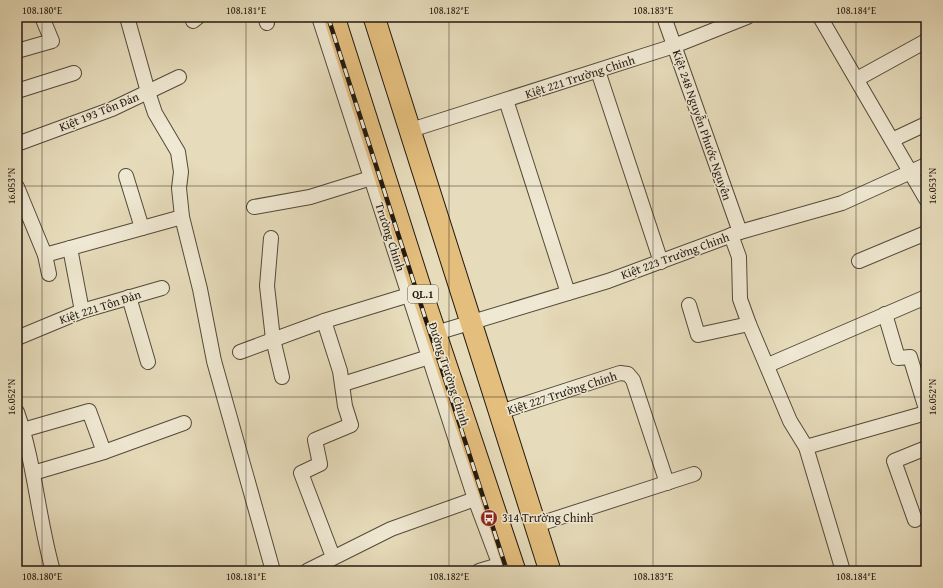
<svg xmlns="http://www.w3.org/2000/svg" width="943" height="588" viewBox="0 0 943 588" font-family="'Gentium Book Plus',serif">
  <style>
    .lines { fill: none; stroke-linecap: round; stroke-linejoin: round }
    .minor-casing { stroke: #534a3a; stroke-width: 16 }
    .highway-casing { stroke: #221910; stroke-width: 23 }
    .minor { stroke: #efe8d2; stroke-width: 14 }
    .highway { stroke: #e3be7d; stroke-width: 21 }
    .rail-casing { stroke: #221910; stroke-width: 4.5 }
    .rail { stroke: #efe8d2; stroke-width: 3; stroke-dasharray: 9; stroke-linecap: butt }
    .ticks { fill: none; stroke: #221910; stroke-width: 1; stroke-opacity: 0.45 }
    .labels { text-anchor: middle; stroke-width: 3; stroke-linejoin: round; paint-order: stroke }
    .shield { fill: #efe8d2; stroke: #60574a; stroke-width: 1 }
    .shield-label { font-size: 11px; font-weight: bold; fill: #221910 }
    .street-label { font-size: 12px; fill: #221910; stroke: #efe8d2 }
    .poi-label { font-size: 12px; fill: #221910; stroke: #efe8d2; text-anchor: start }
    .neatline { fill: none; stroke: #221910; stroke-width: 1.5 }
    .ticks-label { font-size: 10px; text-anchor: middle; fill: #221910 }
  </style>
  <rect width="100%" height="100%" fill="#e6dbba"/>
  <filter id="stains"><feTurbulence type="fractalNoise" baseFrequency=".005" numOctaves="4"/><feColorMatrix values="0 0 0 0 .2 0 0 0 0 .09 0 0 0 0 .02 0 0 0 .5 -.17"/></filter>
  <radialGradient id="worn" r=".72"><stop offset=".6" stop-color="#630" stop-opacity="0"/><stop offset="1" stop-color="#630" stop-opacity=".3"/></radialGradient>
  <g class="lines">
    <!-- minor casing -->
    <g class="minor-casing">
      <g id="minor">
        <polyline points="127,17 148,92 155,113 178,152 181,172 179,188 182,217 200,289 214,361 273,571"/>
        <polyline points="265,17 267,23"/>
        <polyline points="319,17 475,499 502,571"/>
        <polyline points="664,17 740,232"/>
        <polyline points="820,17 926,199"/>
        <polyline points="193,21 198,17"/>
        <polyline points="17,51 52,41 42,17"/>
        <polyline points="598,71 661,262"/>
        <polyline points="857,79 926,41"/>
        <polyline points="17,91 74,73"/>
        <polyline points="506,100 568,293"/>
        <polyline points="411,130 674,46 747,17"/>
        <polyline points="892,140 926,124"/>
        <polyline points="17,144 112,109 179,77"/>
        <polyline points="126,176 142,228"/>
        <polyline points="17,187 45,255 49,274"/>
        <polyline points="254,207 310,197 371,178"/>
        <polyline points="731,235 739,257 740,299 749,324"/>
        <polyline points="271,238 267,286 273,339 282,377"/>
        <polyline points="70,248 82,311"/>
        <polyline points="45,255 182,217"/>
        <polyline points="859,261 926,233"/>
        <polyline points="129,297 148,362"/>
        <polyline points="689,305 698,335 749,324 790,421 806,447 843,571"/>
        <polyline points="885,314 898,358 910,357 926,409"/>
        <polyline points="324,321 340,371 345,406 351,425 315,440 320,464 301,473 333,557"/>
        <polyline points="436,333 608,281 740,232 842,203 926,165"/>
        <polyline points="17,338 82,311 162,288"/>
        <polyline points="240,352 324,321 409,295"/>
        <polyline points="768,365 926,297"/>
        <polyline points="343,384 429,357"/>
        <path d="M17,412C35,463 38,519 53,571"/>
        <polyline points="500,412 620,373 628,374 633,380 667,483"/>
        <polyline points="23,430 89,411 104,452"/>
        <polyline points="806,447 926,413"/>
        <polyline points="33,473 104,452 184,423"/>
        <polyline points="915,520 894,461 926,448"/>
        <polyline points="536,525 694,474"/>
        <polyline points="307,571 391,529 475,499"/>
        <polyline points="479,571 499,565"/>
      </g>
    </g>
    <!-- highway casing -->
    <g class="highway-casing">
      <g id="highway">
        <polyline points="334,17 422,293 515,571"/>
        <polyline points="374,17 550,571"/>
      </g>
    </g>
    <!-- minor -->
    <use href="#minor" class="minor"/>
    <!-- highway -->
    <use href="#highway" class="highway"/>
    <!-- rail casing -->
    <g class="rail-casing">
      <polyline id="rail" points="328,17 507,571"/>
    </g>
    <!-- rail -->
    <use href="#rail" class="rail"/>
  </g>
  <!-- ticks -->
  <path class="ticks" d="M42,17V571M246,17V571M449,17V571M653,17V571M856,17V571M17,186H926M17,397H926"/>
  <!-- icons -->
  <defs>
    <g id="bus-disc" transform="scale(0.9)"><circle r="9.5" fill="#8f2418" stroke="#efe8d2"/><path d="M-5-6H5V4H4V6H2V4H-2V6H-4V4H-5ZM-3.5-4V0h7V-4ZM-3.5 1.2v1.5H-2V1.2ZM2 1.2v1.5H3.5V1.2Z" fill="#fff"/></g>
  </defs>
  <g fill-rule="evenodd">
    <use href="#bus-disc" x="489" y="518"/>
  </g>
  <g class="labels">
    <!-- shield labels -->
    <rect class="shield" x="408" y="285" width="30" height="18" rx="3"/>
    <g class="shield-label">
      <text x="423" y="298">QL.1</text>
    </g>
    <!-- street labels -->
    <g class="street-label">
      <text transform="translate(580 77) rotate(-18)" y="4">Kiệt 221 Trường Chinh</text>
      <text transform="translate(99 112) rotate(-22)" y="4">Kiệt 193 Tôn Đản</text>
      <text transform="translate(702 125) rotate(71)" y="4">Kiệt 248 Nguyễn Phước Nguyên</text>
      <text transform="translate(390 237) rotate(72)" y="4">Trường Chinh</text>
      <text transform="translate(675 256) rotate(-20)" y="4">Kiệt 223 Trường Chinh</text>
      <text transform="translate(100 307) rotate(-18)" y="4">Kiệt 221 Tôn Đản</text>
      <text transform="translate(449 374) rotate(72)" y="4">Đường Trường Chinh</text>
      <text transform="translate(562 393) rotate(-18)" y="4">Kiệt 227 Trường Chinh</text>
    </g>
    <!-- poi labels -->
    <g class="poi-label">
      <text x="502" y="522">314 Trường Chinh</text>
    </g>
  </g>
  <!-- margin -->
  <rect width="943" height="588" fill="none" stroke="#e6dbba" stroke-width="44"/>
  <rect x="22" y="22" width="899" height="544" class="neatline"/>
  <g class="ticks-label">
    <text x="42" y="14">108.180°E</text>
    <text x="246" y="14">108.181°E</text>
    <text x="449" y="14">108.182°E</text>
    <text x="653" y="14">108.183°E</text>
    <text x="856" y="14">108.184°E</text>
    <text transform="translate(11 186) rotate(-90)" y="4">16.053°N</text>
    <text transform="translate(932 186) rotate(-90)" y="4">16.053°N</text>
    <text transform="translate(11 397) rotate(-90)" y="4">16.052°N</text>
    <text transform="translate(932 397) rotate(-90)" y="4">16.052°N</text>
    <text x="42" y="580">108.180°E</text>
    <text x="246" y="580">108.181°E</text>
    <text x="449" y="580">108.182°E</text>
    <text x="653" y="580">108.183°E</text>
    <text x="856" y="580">108.184°E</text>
  </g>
  <rect width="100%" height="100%" filter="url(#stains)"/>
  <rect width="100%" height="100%" fill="url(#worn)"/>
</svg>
